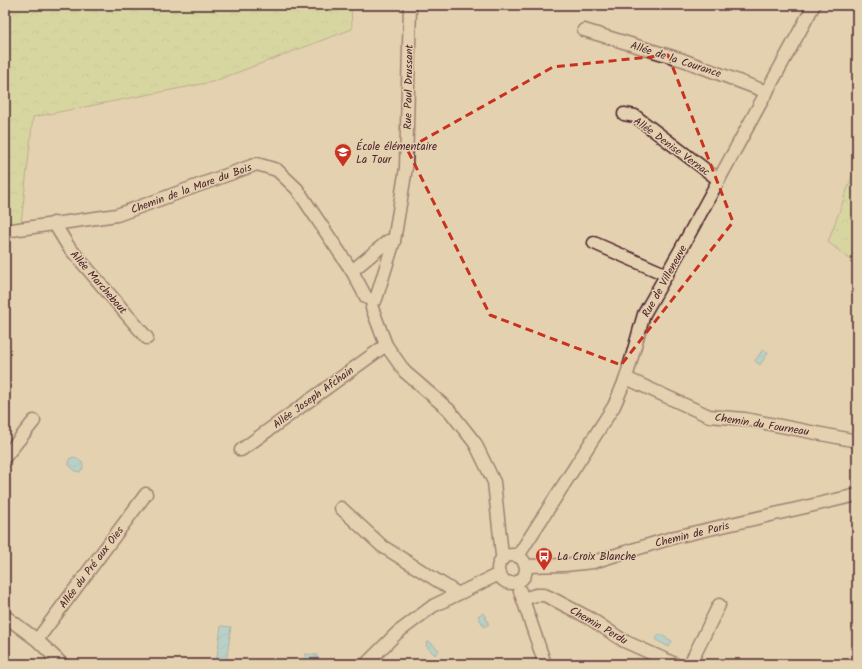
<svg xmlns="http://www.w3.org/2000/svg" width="862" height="669" viewBox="0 0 862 669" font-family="Kalam,sans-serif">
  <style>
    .forest { fill: url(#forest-crowns); stroke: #897e5e }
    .water { fill: url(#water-waves); stroke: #6c8999 }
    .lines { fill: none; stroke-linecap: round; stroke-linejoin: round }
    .minor-casing { stroke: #4a1f2b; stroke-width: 15 }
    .minor { stroke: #e4d1af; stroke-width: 12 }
    .marked { fill: none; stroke: #c8321e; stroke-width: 3; stroke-dasharray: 8 5; stroke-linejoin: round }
    .labels { text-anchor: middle; stroke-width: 3; stroke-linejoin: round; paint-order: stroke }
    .street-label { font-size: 11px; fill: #4a1f2b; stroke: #e4d1af }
    .poi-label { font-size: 11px; fill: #4a1f2b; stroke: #e4d1af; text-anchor: start }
  </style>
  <defs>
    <pattern id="forest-crowns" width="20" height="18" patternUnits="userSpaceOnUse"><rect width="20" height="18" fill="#c8dc91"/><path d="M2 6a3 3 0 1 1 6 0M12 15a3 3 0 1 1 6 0" fill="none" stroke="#adbc7d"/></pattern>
    <pattern id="water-waves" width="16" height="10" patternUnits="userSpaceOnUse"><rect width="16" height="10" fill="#83cfe3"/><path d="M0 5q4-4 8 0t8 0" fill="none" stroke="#73b1c3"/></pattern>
  </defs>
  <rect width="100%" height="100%" fill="#e4d1af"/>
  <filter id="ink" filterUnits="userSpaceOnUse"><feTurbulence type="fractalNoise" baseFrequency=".025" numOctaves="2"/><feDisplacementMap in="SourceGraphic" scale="8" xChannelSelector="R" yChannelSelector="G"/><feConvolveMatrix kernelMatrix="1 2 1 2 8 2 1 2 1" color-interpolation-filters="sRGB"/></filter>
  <g filter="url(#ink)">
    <!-- forest -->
    <g class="forest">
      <polygon points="5,5 351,5 352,29 212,82 33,117 21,223 5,225"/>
      <polygon points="857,163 857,265 828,242"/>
    </g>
    <!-- water -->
    <g class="water">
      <polygon points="763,349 768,353 760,365 755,361"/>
      <polygon points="74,457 83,463 83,468 80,472 75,471 69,465 69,459"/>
      <polygon points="483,613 489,624 484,627 478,616"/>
      <polygon points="221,626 231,627 226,664 216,664"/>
      <polygon points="659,634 672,641 669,647 656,640"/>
      <polygon points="427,642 430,642 439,650 435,655 426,646"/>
      <polygon points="305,654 317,655 317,664 304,664"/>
    </g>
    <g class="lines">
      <!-- minor casing -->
      <g class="minor-casing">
        <g id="minor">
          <polyline points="584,30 683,60 767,92"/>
          <polyline points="624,114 635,116 719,180"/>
          <polyline points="54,223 68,246 147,338"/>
          <polyline points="5,231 117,215 257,164 277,170 297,189 352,271 366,297 369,299"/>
          <polyline points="594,243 667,275"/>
          <polyline points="352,271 388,241 394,241"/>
          <polyline points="376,299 394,241 406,168 410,5"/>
          <polyline points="372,308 386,345 405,372 449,410 475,443 494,482 502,555 504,557"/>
          <polyline points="626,378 709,416 745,419 857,441"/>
          <polyline points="241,450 386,345"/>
          <polyline points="5,457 34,421"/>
          <polyline points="341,508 382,546 457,593"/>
          <circle cx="512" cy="569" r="14"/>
          <polyline points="518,556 614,406 626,378 644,314 681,249 814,5"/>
          <polyline points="526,566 565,565 593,562 675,537 857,495"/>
          <polyline points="520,591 545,664"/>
          <polyline points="523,599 536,595 544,595 551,598 591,619 624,641 675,664"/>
          <polyline points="5,616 37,640 62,664"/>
          <polyline points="37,640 146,494"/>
          <polyline points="366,664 397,633 433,606 499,574"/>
          <polyline points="690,664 719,605"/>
        </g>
      </g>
      <!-- minor -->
      <use href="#minor" class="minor"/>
    </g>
  </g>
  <!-- marked area -->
  <path d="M0 0H862V669H0ZM668,55L733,222L621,365L490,315L407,149L553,67Z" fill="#e4d1af" fill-opacity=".55" fill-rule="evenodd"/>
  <path class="marked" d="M668,55L733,222L621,365L490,315L407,149L553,67Z"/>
  <!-- icons -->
  <defs>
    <g id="school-pin" transform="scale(0.9)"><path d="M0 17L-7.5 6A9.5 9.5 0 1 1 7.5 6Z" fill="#c8321e" stroke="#e4d1af"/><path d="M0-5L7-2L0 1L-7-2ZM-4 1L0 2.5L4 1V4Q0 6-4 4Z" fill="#fff"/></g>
    <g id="bus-pin" transform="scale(0.9)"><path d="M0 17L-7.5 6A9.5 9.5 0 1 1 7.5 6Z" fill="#c8321e" stroke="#e4d1af"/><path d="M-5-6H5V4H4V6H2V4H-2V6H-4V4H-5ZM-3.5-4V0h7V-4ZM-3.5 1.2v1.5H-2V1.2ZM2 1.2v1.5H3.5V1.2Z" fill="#fff"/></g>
  </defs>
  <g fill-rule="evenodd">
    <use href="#school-pin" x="343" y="152"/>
    <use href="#bus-pin" x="544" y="556"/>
  </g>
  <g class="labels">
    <!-- street labels -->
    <g class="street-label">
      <text transform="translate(676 59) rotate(18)" y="4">Allée de la Courance</text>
      <text transform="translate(408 87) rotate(-89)" y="4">Rue Paul Drussant</text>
      <text transform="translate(672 146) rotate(36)" y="4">Allée Denise Vernac</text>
      <text transform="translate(191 188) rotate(-20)" y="4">Chemin de la Mare du Bois</text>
      <text transform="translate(664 281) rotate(-61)" y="4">Rue de Villeneuve</text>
      <text transform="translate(99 282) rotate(49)" y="4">Allée Marchebout</text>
      <text transform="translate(313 397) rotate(-36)" y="4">Allée Joseph Afchain</text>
      <text transform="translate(762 424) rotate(9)" y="4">Chemin du Fourneau</text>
      <text transform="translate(692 534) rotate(-14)" y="4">Chemin de Paris</text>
      <text transform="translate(91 567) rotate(-53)" y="4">Allée du Pré aux Oies</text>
      <text transform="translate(599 625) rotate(30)" y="4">Chemin Perdu</text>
    </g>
    <!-- poi labels -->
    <g class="poi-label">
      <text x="356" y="150">École élémentaire<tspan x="356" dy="13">La Tour</tspan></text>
      <text x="557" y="560">La Croix Blanche</text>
    </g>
  </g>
  <!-- margin -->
  <rect width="862" height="669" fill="none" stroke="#e4d1af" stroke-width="20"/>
  <rect x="10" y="10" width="842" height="649" fill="none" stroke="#4a1f2b" stroke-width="1.5" filter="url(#ink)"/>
</svg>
